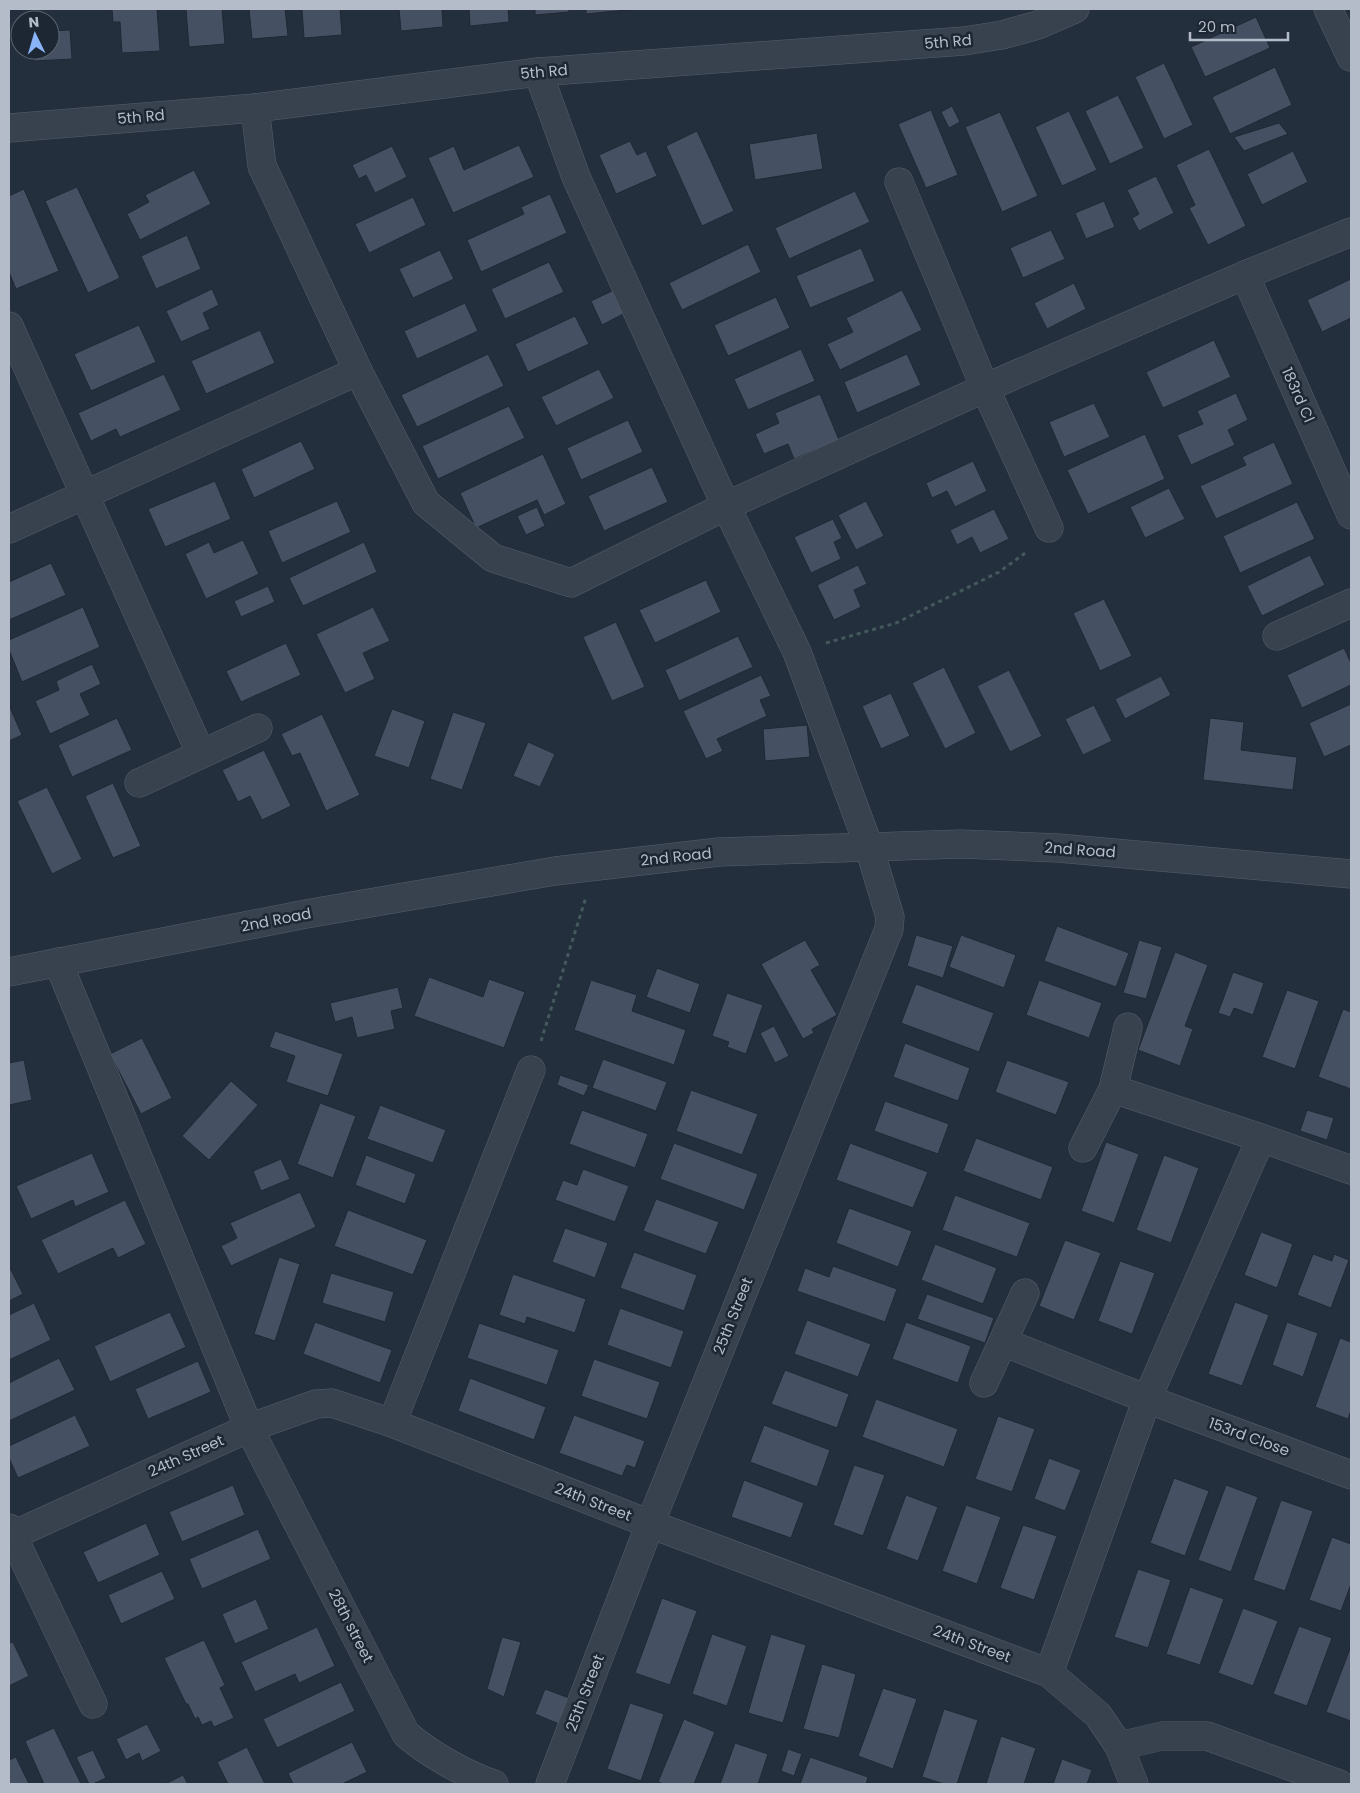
<svg xmlns="http://www.w3.org/2000/svg" width="1360" height="1793" viewBox="0 0 1360 1793" font-family="Poppins,sans-serif">
  <style>
    .building { fill: #455162; stroke: #1f2835 }
    .lines { fill: none; stroke-linecap: round; stroke-linejoin: round }
    .minor-casing { stroke: #565f6c; stroke-width: 29 }
    .tertiary-casing { stroke: #565f6c; stroke-width: 29 }
    .path { stroke: #44595c; stroke-width: 3; stroke-dasharray: 4 4; stroke-linecap: butt }
    .minor { stroke: #38414e; stroke-width: 28 }
    .tertiary { stroke: #38414e; stroke-width: 28 }
    .labels { text-anchor: middle; stroke-width: 5; stroke-linejoin: round; paint-order: stroke }
    .street-label { font-size: 15px; fill: #b4bcc9; stroke: #1d2633 }
  </style>
  <rect width="100%" height="100%" fill="#242f3e"/>
  <!-- building -->
  <g class="building">
    <polygon points="112,9 157,9 160,51 122,53 120,22 113,22"/>
    <polygon points="186,9 222,9 225,44 189,47"/>
    <polygon points="249,9 285,9 288,36 252,39"/>
    <polygon points="302,9 340,9 342,35 304,38"/>
    <polygon points="399,9 442,9 443,27 401,31"/>
    <polygon points="469,9 508,9 509,22 470,26"/>
    <polygon points="535,9 569,9 569,12 535,15"/>
    <polygon points="586,9 636,9 586,14"/>
    <polygon points="1256,17 1270,48 1205,77 1191,47"/>
    <polygon points="70,30 72,59 34,61 34,50 50,50 50,31"/>
    <polygon points="1164,63 1193,125 1164,139 1135,77"/>
    <polygon points="1275,67 1292,105 1230,134 1212,97"/>
    <polygon points="1118,95 1144,148 1110,164 1085,111"/>
    <polygon points="952,106 960,122 949,128 941,112"/>
    <polygon points="931,110 958,175 926,188 898,124"/>
    <polygon points="1069,111 1097,170 1062,186 1035,127"/>
    <polygon points="1000,112 1038,196 1002,212 965,127"/>
    <polygon points="1279,123 1288,134 1244,151 1234,137"/>
    <polygon points="697,131 734,211 702,226 666,146"/>
    <polygon points="817,133 823,169 755,180 749,144"/>
    <polygon points="630,141 637,155 646,151 657,176 616,194 599,155"/>
    <polygon points="519,145 534,177 453,213 428,158 454,146 464,170"/>
    <polygon points="392,146 407,177 375,193 366,175 359,179 352,165"/>
    <polygon points="1209,149 1246,226 1208,245 1189,208 1195,205 1176,165"/>
    <polygon points="1293,151 1308,182 1262,205 1247,174"/>
    <polygon points="194,170 211,204 140,240 127,214 149,202 145,195"/>
    <polygon points="1156,176 1174,213 1139,231 1132,218 1139,214 1127,190"/>
    <polygon points="77,187 120,278 88,293 45,201"/>
    <polygon points="24,189 59,271 16,289 9,272 9,196"/>
    <polygon points="855,191 870,222 789,259 775,228"/>
    <polygon points="550,194 567,233 481,272 467,240 524,214 521,207"/>
    <polygon points="413,197 426,225 369,253 355,224"/>
    <polygon points="1104,201 1115,227 1086,239 1075,213"/>
    <polygon points="1051,230 1065,259 1023,278 1010,248"/>
    <polygon points="187,235 201,269 156,289 141,256"/>
    <polygon points="748,244 761,272 682,310 669,283"/>
    <polygon points="861,248 875,281 810,308 796,276"/>
    <polygon points="440,250 454,279 413,298 399,269"/>
    <polygon points="549,262 564,292 505,319 491,289"/>
    <polygon points="1351,279 1351,318 1322,332 1307,300"/>
    <polygon points="1074,283 1086,309 1047,329 1034,303"/>
    <polygon points="212,289 219,305 203,313 210,329 181,342 166,311"/>
    <polygon points="614,290 625,313 602,325 591,301"/>
    <polygon points="902,290 922,330 840,370 827,344 853,332 846,318"/>
    <polygon points="776,297 790,328 728,356 714,325"/>
    <polygon points="465,303 478,331 417,359 404,331"/>
    <polygon points="575,316 589,344 528,372 515,344"/>
    <polygon points="139,325 156,362 91,391 74,354"/>
    <polygon points="260,330 275,363 206,394 191,361"/>
    <polygon points="1214,340 1231,377 1163,408 1146,372"/>
    <polygon points="801,349 815,381 748,410 734,379"/>
    <polygon points="488,354 504,386 417,427 401,395"/>
    <polygon points="907,354 921,385 857,413 844,382"/>
    <polygon points="599,369 614,398 556,426 541,397"/>
    <polygon points="164,374 181,410 120,437 116,429 91,441 78,413"/>
    <polygon points="1236,393 1248,420 1228,430 1235,445 1191,465 1177,435 1203,424 1197,411"/>
    <polygon points="820,394 839,440 794,459 788,444 764,454 755,434 779,423 775,413"/>
    <polygon points="1094,403 1110,437 1064,457 1049,422"/>
    <polygon points="509,406 525,438 438,479 422,446"/>
    <polygon points="628,420 643,452 581,480 567,448"/>
    <polygon points="1145,434 1165,479 1088,514 1067,470"/>
    <polygon points="301,441 315,469 254,498 241,469"/>
    <polygon points="1274,442 1293,484 1216,519 1200,486 1246,465 1242,457"/>
    <polygon points="543,454 566,504 544,515 537,500 476,528 460,493"/>
    <polygon points="973,461 987,491 955,507 947,491 932,498 926,483"/>
    <polygon points="652,467 668,502 604,531 588,496"/>
    <polygon points="215,481 231,519 165,547 148,509"/>
    <polygon points="1169,488 1185,519 1145,538 1130,507"/>
    <polygon points="337,501 351,532 282,563 268,531"/>
    <polygon points="866,501 884,536 856,550 838,515"/>
    <polygon points="1297,502 1315,539 1240,573 1223,536"/>
    <polygon points="537,507 545,526 526,535 517,516"/>
    <polygon points="994,509 1009,539 980,553 972,537 957,545 950,530"/>
    <polygon points="833,519 842,538 834,542 841,559 811,573 794,537"/>
    <polygon points="243,540 259,574 206,599 185,554 209,542 214,553"/>
    <polygon points="364,542 377,572 303,606 289,578"/>
    <polygon points="1310,555 1325,585 1262,616 1247,586"/>
    <polygon points="51,563 66,595 9,620 9,582"/>
    <polygon points="858,565 867,584 854,590 861,607 834,620 817,585"/>
    <polygon points="706,580 721,612 655,643 639,610"/>
    <polygon points="268,586 275,602 241,617 234,601"/>
    <polygon points="1104,599 1132,656 1100,671 1073,613"/>
    <polygon points="83,607 100,647 22,682 9,650 9,640"/>
    <polygon points="373,607 390,641 363,653 375,679 345,693 316,634"/>
    <polygon points="616,622 645,687 612,701 583,637"/>
    <polygon points="738,636 753,667 679,701 665,670"/>
    <polygon points="286,643 301,675 241,702 226,671"/>
    <polygon points="1344,648 1351,663 1351,685 1302,708 1287,675"/>
    <polygon points="92,664 101,684 80,694 90,715 50,734 35,701 59,690 56,681"/>
    <polygon points="944,667 976,733 945,749 912,683"/>
    <polygon points="1009,670 1042,736 1010,752 977,686"/>
    <polygon points="761,675 771,696 760,700 767,716 717,739 723,751 706,759 683,711"/>
    <polygon points="1161,676 1171,695 1125,719 1115,699"/>
    <polygon points="891,693 910,736 881,749 862,706"/>
    <polygon points="1351,704 1351,745 1324,757 1309,723"/>
    <polygon points="9,705 22,735 9,741"/>
    <polygon points="1094,705 1112,741 1083,755 1065,719"/>
    <polygon points="392,709 425,721 409,768 374,756"/>
    <polygon points="453,712 486,723 462,790 430,779"/>
    <polygon points="322,714 360,795 326,811 300,753 292,756 281,734"/>
    <polygon points="117,718 132,750 72,777 58,745"/>
    <polygon points="1210,718 1244,722 1241,750 1297,757 1293,790 1203,780"/>
    <polygon points="807,725 810,757 765,761 763,729"/>
    <polygon points="528,742 555,754 540,787 513,776"/>
    <polygon points="264,750 291,806 262,820 250,796 238,802 222,770"/>
    <polygon points="113,783 141,846 113,858 85,796"/>
    <polygon points="47,787 82,859 52,874 17,801"/>
    <polygon points="1057,926 1129,953 1116,987 1044,961"/>
    <polygon points="916,935 953,946 943,978 907,966"/>
    <polygon points="961,935 1016,955 1004,988 949,967"/>
    <polygon points="805,940 820,965 811,970 837,1015 812,1029 814,1033 803,1039 761,964"/>
    <polygon points="1139,940 1162,947 1146,999 1123,993"/>
    <polygon points="1175,952 1208,965 1185,1026 1193,1029 1180,1066 1138,1050"/>
    <polygon points="657,968 700,984 690,1013 646,997"/>
    <polygon points="1233,972 1264,983 1253,1015 1234,1008 1230,1017 1218,1013"/>
    <polygon points="429,977 483,997 489,979 525,992 504,1048 414,1016"/>
    <polygon points="591,980 637,995 632,1011 686,1030 674,1065 574,1030"/>
    <polygon points="1039,980 1102,1003 1089,1038 1026,1015"/>
    <polygon points="916,984 994,1013 979,1052 901,1023"/>
    <polygon points="398,987 403,1008 391,1011 395,1029 357,1038 352,1017 335,1022 330,1003"/>
    <polygon points="1287,990 1319,1001 1295,1069 1262,1057"/>
    <polygon points="727,993 763,1005 746,1054 727,1047 729,1042 712,1036"/>
    <polygon points="1343,1009 1351,1012 1351,1089 1318,1077"/>
    <polygon points="774,1026 789,1056 775,1063 760,1033"/>
    <polygon points="275,1031 343,1054 328,1096 286,1082 295,1056 269,1047"/>
    <polygon points="142,1038 172,1098 141,1114 110,1054"/>
    <polygon points="905,1043 970,1068 958,1101 893,1077"/>
    <polygon points="603,1059 667,1082 656,1111 592,1088"/>
    <polygon points="24,1060 32,1100 9,1105 9,1063"/>
    <polygon points="1007,1060 1069,1082 1056,1115 995,1092"/>
    <polygon points="560,1075 589,1085 584,1096 557,1085"/>
    <polygon points="231,1081 258,1105 209,1160 182,1136"/>
    <polygon points="691,1090 758,1114 742,1155 676,1131"/>
    <polygon points="885,1101 949,1124 938,1154 874,1131"/>
    <polygon points="320,1103 356,1116 333,1178 297,1164"/>
    <polygon points="380,1105 446,1130 433,1163 367,1139"/>
    <polygon points="582,1110 648,1134 635,1168 569,1144"/>
    <polygon points="1307,1110 1334,1118 1327,1140 1300,1131"/>
    <polygon points="976,1138 1053,1167 1041,1200 963,1171"/>
    <polygon points="1106,1142 1139,1154 1114,1223 1081,1211"/>
    <polygon points="674,1143 758,1174 744,1210 660,1179"/>
    <polygon points="850,1143 928,1172 913,1208 836,1180"/>
    <polygon points="92,1153 109,1192 75,1207 73,1200 31,1219 16,1186"/>
    <polygon points="366,1155 416,1174 405,1204 355,1185"/>
    <polygon points="1164,1155 1199,1168 1171,1243 1136,1230"/>
    <polygon points="281,1159 290,1179 261,1191 253,1171"/>
    <polygon points="583,1169 629,1186 615,1222 555,1200 563,1180 577,1185"/>
    <polygon points="300,1192 316,1227 231,1266 221,1246 237,1238 230,1223"/>
    <polygon points="955,1195 1030,1223 1017,1257 942,1230"/>
    <polygon points="656,1199 719,1222 706,1254 643,1231"/>
    <polygon points="125,1200 146,1244 118,1258 113,1248 58,1274 41,1240"/>
    <polygon points="849,1208 912,1231 898,1267 836,1243"/>
    <polygon points="348,1210 427,1240 413,1275 334,1246"/>
    <polygon points="565,1228 608,1243 595,1278 552,1262"/>
    <polygon points="1261,1232 1293,1244 1277,1288 1244,1275"/>
    <polygon points="1065,1240 1101,1253 1074,1320 1039,1306"/>
    <polygon points="935,1244 997,1268 983,1304 921,1280"/>
    <polygon points="634,1252 697,1275 684,1311 620,1288"/>
    <polygon points="1313,1254 1332,1261 1334,1254 1349,1260 1331,1308 1297,1295"/>
    <polygon points="279,1257 300,1264 275,1341 254,1334"/>
    <polygon points="1120,1261 1155,1273 1132,1334 1098,1321"/>
    <polygon points="9,1266 23,1294 9,1301"/>
    <polygon points="833,1266 897,1289 885,1322 797,1291 805,1268 829,1277"/>
    <polygon points="331,1273 394,1292 385,1322 322,1303"/>
    <polygon points="513,1274 586,1299 575,1333 527,1317 525,1324 499,1315"/>
    <polygon points="927,1294 994,1318 985,1343 917,1319"/>
    <polygon points="1235,1302 1269,1315 1242,1386 1208,1374"/>
    <polygon points="34,1303 51,1340 9,1360 9,1315"/>
    <polygon points="620,1308 684,1331 671,1368 607,1345"/>
    <polygon points="170,1312 186,1347 110,1382 94,1346"/>
    <polygon points="807,1320 871,1344 858,1377 794,1354"/>
    <polygon points="315,1322 392,1350 380,1383 303,1354"/>
    <polygon points="906,1322 971,1346 958,1383 892,1359"/>
    <polygon points="1287,1322 1318,1333 1303,1377 1272,1365"/>
    <polygon points="479,1323 559,1350 547,1385 467,1358"/>
    <polygon points="1340,1338 1351,1342 1351,1410 1348,1419 1315,1407"/>
    <polygon points="59,1358 75,1390 9,1421 9,1383"/>
    <polygon points="594,1359 660,1382 647,1419 581,1396"/>
    <polygon points="198,1361 211,1392 148,1419 135,1389"/>
    <polygon points="785,1370 849,1394 837,1428 771,1404"/>
    <polygon points="470,1378 546,1407 534,1440 458,1411"/>
    <polygon points="876,1399 958,1429 944,1467 862,1437"/>
    <polygon points="75,1415 90,1446 18,1478 9,1458 9,1446"/>
    <polygon points="574,1415 645,1441 635,1468 627,1465 622,1476 559,1453"/>
    <polygon points="998,1416 1035,1429 1012,1492 975,1479"/>
    <polygon points="764,1425 830,1450 817,1487 750,1462"/>
    <polygon points="1049,1458 1081,1470 1065,1511 1034,1499"/>
    <polygon points="854,1465 885,1475 863,1536 833,1525"/>
    <polygon points="1174,1478 1209,1491 1185,1556 1150,1543"/>
    <polygon points="744,1480 804,1503 791,1538 731,1517"/>
    <polygon points="233,1485 245,1515 182,1542 169,1512"/>
    <polygon points="1226,1485 1258,1497 1231,1572 1198,1560"/>
    <polygon points="906,1495 938,1507 918,1561 886,1549"/>
    <polygon points="1281,1500 1313,1511 1285,1591 1253,1580"/>
    <polygon points="966,1505 1001,1517 977,1584 942,1571"/>
    <polygon points="146,1523 160,1555 98,1583 83,1552"/>
    <polygon points="1023,1525 1057,1536 1034,1600 1000,1588"/>
    <polygon points="258,1529 271,1559 202,1589 189,1559"/>
    <polygon points="1332,1537 1351,1544 1351,1584 1341,1611 1309,1600"/>
    <polygon points="1138,1569 1171,1580 1148,1648 1114,1637"/>
    <polygon points="162,1571 175,1599 121,1624 108,1595"/>
    <polygon points="1190,1587 1224,1599 1200,1665 1166,1654"/>
    <polygon points="662,1598 697,1611 670,1685 635,1673"/>
    <polygon points="256,1599 269,1629 235,1644 222,1614"/>
    <polygon points="1243,1608 1278,1621 1253,1686 1218,1673"/>
    <polygon points="1299,1626 1332,1638 1307,1706 1273,1694"/>
    <polygon points="317,1627 335,1666 299,1683 295,1674 255,1692 241,1662"/>
    <polygon points="712,1634 747,1646 727,1706 692,1694"/>
    <polygon points="771,1634 806,1645 783,1723 748,1713"/>
    <polygon points="502,1637 521,1642 504,1697 487,1689"/>
    <polygon points="204,1640 225,1685 220,1688 234,1718 214,1727 211,1721 202,1725 198,1717 195,1719 188,1704 186,1704 164,1658"/>
    <polygon points="13,1642 29,1676 9,1686 9,1643"/>
    <polygon points="1351,1646 1351,1721 1326,1712"/>
    <polygon points="822,1664 856,1674 839,1738 803,1729"/>
    <polygon points="341,1682 355,1711 277,1748 263,1719"/>
    <polygon points="883,1688 917,1699 893,1769 858,1756"/>
    <polygon points="545,1689 569,1698 559,1724 535,1714"/>
    <polygon points="630,1703 664,1714 641,1781 607,1769"/>
    <polygon points="944,1709 978,1720 957,1784 944,1784 922,1777"/>
    <polygon points="684,1719 715,1732 694,1784 664,1784 658,1782"/>
    <polygon points="147,1724 161,1751 142,1761 139,1753 126,1760 116,1739"/>
    <polygon points="54,1728 81,1784 44,1784 25,1741"/>
    <polygon points="1001,1736 1036,1748 1024,1784 986,1784"/>
    <polygon points="352,1742 367,1772 342,1784 293,1784 288,1773"/>
    <polygon points="735,1743 768,1754 758,1784 720,1784"/>
    <polygon points="247,1747 265,1784 228,1784 217,1762"/>
    <polygon points="788,1749 802,1754 794,1776 781,1771"/>
    <polygon points="93,1750 106,1778 93,1784 89,1784 76,1757"/>
    <polygon points="16,1757 29,1784 9,1784 9,1760"/>
    <polygon points="810,1757 868,1777 866,1784 800,1784"/>
    <polygon points="1062,1759 1092,1770 1087,1784 1053,1784"/>
    <polygon points="183,1775 188,1784 165,1784"/>
  </g>
  <g class="lines">
    <!-- minor casing -->
    <g class="minor-casing">
      <g id="minor">
        <polyline points="538,72 576,177 726,506 797,652 869,847 890,917 889,929 650,1524 550,1784"/>
        <polyline points="255,108 262,166 358,371"/>
        <polyline points="9,128 255,108 538,72 964,41 1002,35 1038,25 1075,9"/>
        <polyline points="899,182 985,388 1049,528"/>
        <polyline points="1245,275 1351,515"/>
        <polyline points="9,326 201,754"/>
        <polyline points="9,529 358,371 426,503 493,558 571,583 726,506 985,388 1245,275 1351,232"/>
        <polyline points="1277,636 1351,603"/>
        <polyline points="139,783 258,728"/>
        <path d="M58,962L249,1428L406,1734C429,1754 466,1775 494,1784"/>
        <polyline points="1113,1089 1261,1138 1351,1170"/>
        <polyline points="1083,1148 1113,1089 1128,1027"/>
        <polyline points="1003,1342 1147,1399 1351,1475"/>
        <polyline points="984,1383 1025,1293"/>
        <polyline points="392,1423 531,1070"/>
        <polyline points="9,1528 93,1704"/>
        <polyline points="9,1537 249,1428 316,1404 332,1403 392,1423 650,1524 1049,1673 1098,1715 1119,1746 1134,1784"/>
        <polyline points="1049,1673 1147,1399 1261,1138"/>
        <polyline points="1119,1746 1162,1736 1207,1736 1339,1784"/>
      </g>
    </g>
    <!-- tertiary casing -->
    <g class="tertiary-casing">
      <g id="tertiary">
        <polyline points="1328,9 1351,57"/>
        <polyline points="9,972 306,914 555,871 719,852 961,844 1058,848 1351,874"/>
      </g>
    </g>
    <!-- path -->
    <g class="path">
      <polyline points="826,643 896,623 999,572 1028,551"/>
      <polyline points="541,1041 586,897"/>
    </g>
    <!-- minor -->
    <use href="#minor" class="minor"/>
    <!-- tertiary -->
    <use href="#tertiary" class="tertiary"/>
  </g>
  <g class="labels">
    <!-- street labels -->
    <g class="street-label">
      <text transform="translate(948 42) rotate(-5)" y="5">5th Rd</text>
      <text transform="translate(544 72) rotate(-5)" y="5">5th Rd</text>
      <text transform="translate(141 117) rotate(-5)" y="5">5th Rd</text>
      <text transform="translate(1298 395) rotate(66)" y="5">183rd Cl</text>
      <text transform="translate(1080 850) rotate(4)" y="5">2nd Road</text>
      <text transform="translate(676 857) rotate(-6)" y="5">2nd Road</text>
      <text transform="translate(276 920) rotate(-11)" y="5">2nd Road</text>
      <text transform="translate(733 1316) rotate(-68)" y="5">25th Street</text>
      <text transform="translate(1249 1437) rotate(20)" y="5">153rd Close</text>
      <text transform="translate(186 1456) rotate(-24)" y="5">24th Street</text>
      <text transform="translate(593 1502) rotate(21)" y="5">24th Street</text>
      <text transform="translate(351 1626) rotate(63)" y="5">28th street</text>
      <text transform="translate(972 1644) rotate(20)" y="5">24th Street</text>
      <text transform="translate(585 1693) rotate(-69)" y="5">25th Street</text>
    </g>
  </g>
  <!-- border -->
  <rect width="1360" height="1793" fill="none" stroke="#b4bcc9" stroke-width="20"/>
  <!-- north arrow -->
  <g transform="translate(35 35) rotate(355)"><circle r="24" fill="#1d2633" stroke="#59626f"/>
  <path d="M0-4L9 19L0 12L-9 19Z" fill="#8ab4f8"/>
  <text y="-8" font-size="14" font-weight="bold" text-anchor="middle" fill="#b4bcc9">N</text>
  </g>
  <!-- scale -->
  <path d="M1190 32v8h98v-8" fill="none" stroke="#b4bcc9" stroke-width="2.5"/>
  <text x="1198" y="32" font-size="15" fill="#b4bcc9" stroke="#1d2633" stroke-width="4" paint-order="stroke">20 m</text>
</svg>
